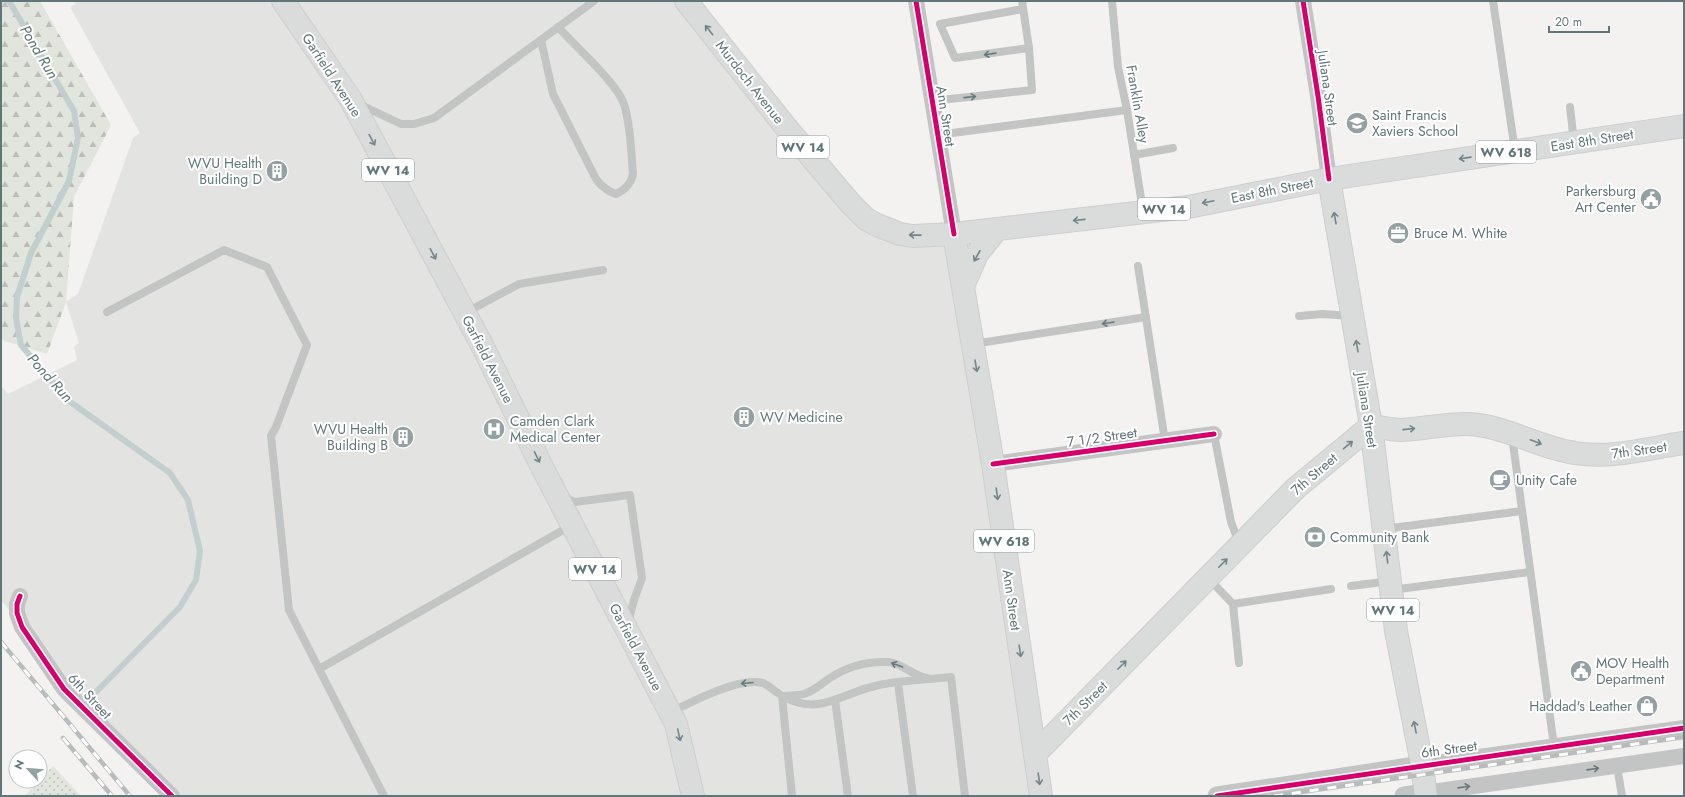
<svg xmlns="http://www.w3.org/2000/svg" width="1685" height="797" viewBox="0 0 1685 797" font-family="Jost,sans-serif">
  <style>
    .built { fill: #e3e3e2 }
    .grass { fill: url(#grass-dots) }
    .forest { fill: url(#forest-firs) }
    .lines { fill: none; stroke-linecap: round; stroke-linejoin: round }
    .stream { stroke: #c3cfce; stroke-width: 6 }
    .secondary-casing { stroke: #cdcece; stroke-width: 24 }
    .primary-casing { stroke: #cecece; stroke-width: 24 }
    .service { stroke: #c3c5c5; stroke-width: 8 }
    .minor { stroke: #c3c5c5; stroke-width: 16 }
    .tertiary { stroke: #c3c5c5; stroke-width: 19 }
    .secondary { stroke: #dadbdb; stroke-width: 22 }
    .primary { stroke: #dadbdb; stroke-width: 22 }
    .rail-casing { stroke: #b9bcbc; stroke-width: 4.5 }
    .rail { stroke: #fff; stroke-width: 3; stroke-dasharray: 9; stroke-linecap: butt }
    .cycleway-casing { stroke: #fff; stroke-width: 8 }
    .cycleway { stroke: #d6006c; stroke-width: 5 }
    .oneway { stroke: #738588 }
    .oneway2 { stroke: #667a7d }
    .labels { text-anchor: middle; stroke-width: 4; stroke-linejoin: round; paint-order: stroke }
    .shield { fill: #fff; stroke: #909fa1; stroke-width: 1 }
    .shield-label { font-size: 13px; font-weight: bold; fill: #617679 }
    .street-label { font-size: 14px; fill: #617679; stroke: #fff }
    .poi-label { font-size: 14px; fill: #617679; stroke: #fff; text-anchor: start }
    .water-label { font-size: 15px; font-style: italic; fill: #5c7674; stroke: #fff }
  </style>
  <defs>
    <pattern id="grass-dots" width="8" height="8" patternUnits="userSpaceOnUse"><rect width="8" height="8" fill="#e2e4de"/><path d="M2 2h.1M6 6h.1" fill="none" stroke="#bbbdb9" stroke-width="1.8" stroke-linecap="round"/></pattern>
    <pattern id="forest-firs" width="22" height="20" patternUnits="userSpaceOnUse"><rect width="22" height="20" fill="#e2e4de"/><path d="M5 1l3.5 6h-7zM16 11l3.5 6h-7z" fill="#bbbdb9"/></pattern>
  </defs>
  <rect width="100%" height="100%" fill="#f3f2f1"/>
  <!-- built -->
  <polygon class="built" points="74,1 686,1 866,219 954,234 1041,796 172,796 64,689 23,627 1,600 1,386 8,394 77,360 74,347 79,343 66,302 78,294 133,138 140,133 70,7 75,4"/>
  <!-- grass -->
  <polygon class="grass" points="53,766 81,796 25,796"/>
  <!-- forest -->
  <polygon class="forest" points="1,1 40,1 111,125 74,197 66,302 47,354 1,340"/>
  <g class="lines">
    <!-- stream -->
    <polyline class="stream" points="9,1 74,111 78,138 69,181 31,253 17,297 16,318 21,345 69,401 170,473 188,500 200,551 196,580 180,607 96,692"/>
    <!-- secondary casing -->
    <g class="secondary-casing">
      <polyline id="secondary" points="1036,753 1296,488 1371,426 1329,179"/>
    </g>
    <!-- primary casing -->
    <g class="primary-casing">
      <g id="primary">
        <polyline points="283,1 351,100 483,347 543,469 676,724 693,796"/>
        <polyline points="686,1 785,126 850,203 866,219 877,225 900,234 913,236 954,234 1188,207 1329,179 1684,126"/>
        <polyline points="954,234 993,464 1041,796"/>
        <polyline points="963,286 977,254 997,229"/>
        <path d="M1426,796L1421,759L1396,631L1371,426C1380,427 1391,430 1401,430C1424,429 1447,423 1470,424C1508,427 1539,448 1575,453C1612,459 1648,448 1684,443"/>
      </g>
    </g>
    <!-- service -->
    <g class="service">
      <polyline points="1112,1 1118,67 1127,110 1143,211"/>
      <polyline points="1493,1 1515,151"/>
      <polyline points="1023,9 940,24 955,58 1029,48"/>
      <path d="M541,40L553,94L596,179C602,187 607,191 616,194C625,190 631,184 633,174C631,152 631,126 624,104C617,83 575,46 558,27"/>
      <polyline points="932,101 1032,90 1029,48 1022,1"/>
      <polyline points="359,104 401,124 414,124 434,118 594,1"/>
      <polyline points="1570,107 1574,142"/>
      <polyline points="937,135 1127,110"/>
      <polyline points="1134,155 1173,148"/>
      <polyline points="1138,266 1165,441"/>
      <polyline points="107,312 224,250 267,267 307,345 276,427 271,436 289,610 319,669"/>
      <polyline points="465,313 519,284 603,270"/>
      <polyline points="1299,316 1322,314 1351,316"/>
      <polyline points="973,344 1146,317"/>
      <polyline points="1214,434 1231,522 1239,543"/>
      <polyline points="1512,436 1554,746"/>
      <polyline points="562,497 575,502 630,495 642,578 634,600 628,623"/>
      <polyline points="1384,529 1522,511"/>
      <polyline points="1208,578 1233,604"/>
      <polyline points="1351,586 1390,581"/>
      <polyline points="1391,590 1530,572"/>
      <polyline points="1239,663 1233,604 1331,589"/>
      <polyline points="898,683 913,796"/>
      <polyline points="782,696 792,796"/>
      <path d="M783,696C789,695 797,696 804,694C814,691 821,684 830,678C848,666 866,661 888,662C903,663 912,676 927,678"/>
      <polyline points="835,700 848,796"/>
      <path d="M671,712C693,701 739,677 763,683C768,685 773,690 778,693C788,701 805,706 818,704C838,701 856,690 875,686C900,680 926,680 951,677L965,796"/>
      <polyline points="1617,766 1622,796"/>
      <polyline points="384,796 319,669 572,525"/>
    </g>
    <!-- minor -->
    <g class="minor">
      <polyline points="916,1 954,234"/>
      <polyline points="1303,1 1318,96 1329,179"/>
      <polyline points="993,464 1214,434"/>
      <polyline points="20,596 17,604 17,613 22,627 64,689 172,796"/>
      <polyline points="1422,765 1684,728"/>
      <polyline points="1425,793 1684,756"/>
    </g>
    <!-- tertiary -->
    <g class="tertiary">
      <polyline points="1217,796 1422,765"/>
      <polyline points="1404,796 1425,793"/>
    </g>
    <!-- secondary -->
    <use href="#secondary" class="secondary"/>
    <!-- primary -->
    <use href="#primary" class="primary"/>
    <!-- rail casing -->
    <g class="rail-casing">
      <g id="rail">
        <polyline points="1,642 130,796"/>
        <polyline points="63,738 112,796"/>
        <polyline points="1274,796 1684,737"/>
      </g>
    </g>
    <!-- rail -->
    <use href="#rail" class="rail"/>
    <!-- cycleway casing -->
    <g class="cycleway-casing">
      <g id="cycleway">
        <polyline points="916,1 954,234"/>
        <polyline points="1303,1 1318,96 1329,179"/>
        <polyline points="993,464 1214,434"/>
        <polyline points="20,596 17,604 17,613 22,627 64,689 172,796"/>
        <polyline points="1217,796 1684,728"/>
      </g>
    </g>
    <!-- cycleway -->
    <use href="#cycleway" class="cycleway"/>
  </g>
  <!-- one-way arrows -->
  <defs><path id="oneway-shaft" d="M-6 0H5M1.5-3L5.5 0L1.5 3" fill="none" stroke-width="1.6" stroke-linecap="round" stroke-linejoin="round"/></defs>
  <g class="oneway">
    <use href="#oneway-shaft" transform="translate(709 30) rotate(-128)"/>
    <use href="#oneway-shaft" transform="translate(372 140) rotate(62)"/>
    <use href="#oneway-shaft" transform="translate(1465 158) rotate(172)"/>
    <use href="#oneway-shaft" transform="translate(1208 202) rotate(168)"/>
    <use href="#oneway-shaft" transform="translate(1335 218) rotate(-100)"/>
    <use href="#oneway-shaft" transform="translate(1079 220) rotate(174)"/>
    <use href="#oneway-shaft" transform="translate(915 235) rotate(-179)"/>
    <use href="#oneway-shaft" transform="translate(433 254) rotate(62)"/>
    <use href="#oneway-shaft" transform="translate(977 256) rotate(119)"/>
    <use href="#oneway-shaft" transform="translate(1357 346) rotate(-100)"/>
    <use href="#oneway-shaft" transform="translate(976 366) rotate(80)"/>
    <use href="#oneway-shaft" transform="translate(1409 429) rotate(-6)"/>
    <use href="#oneway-shaft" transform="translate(1536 442) rotate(21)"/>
    <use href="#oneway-shaft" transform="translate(1348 445) rotate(-40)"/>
    <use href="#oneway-shaft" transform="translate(537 457) rotate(64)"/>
    <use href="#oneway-shaft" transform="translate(997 494) rotate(82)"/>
    <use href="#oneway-shaft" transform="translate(1387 557) rotate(-97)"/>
    <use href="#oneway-shaft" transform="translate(1223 563) rotate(-45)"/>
    <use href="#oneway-shaft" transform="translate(1020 651) rotate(82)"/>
    <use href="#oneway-shaft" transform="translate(1122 665) rotate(-45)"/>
    <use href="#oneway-shaft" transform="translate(1415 727) rotate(-101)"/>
    <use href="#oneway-shaft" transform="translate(679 735) rotate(77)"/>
    <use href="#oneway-shaft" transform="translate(1039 779) rotate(82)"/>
  </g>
  <g class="oneway2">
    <use href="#oneway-shaft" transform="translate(990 54) rotate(172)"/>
    <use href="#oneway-shaft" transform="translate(970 97) rotate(-6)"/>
    <use href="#oneway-shaft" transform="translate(1108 323) rotate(171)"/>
    <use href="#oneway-shaft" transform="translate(897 665) rotate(-160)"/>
    <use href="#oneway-shaft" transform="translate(747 683) rotate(175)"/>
    <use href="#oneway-shaft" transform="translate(1593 769) rotate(-8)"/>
    <use href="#oneway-shaft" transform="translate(1464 787) rotate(-8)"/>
  </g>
  <!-- icons -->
  <defs>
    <g id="school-disc" transform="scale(1.15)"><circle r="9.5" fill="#94a1a3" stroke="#fff"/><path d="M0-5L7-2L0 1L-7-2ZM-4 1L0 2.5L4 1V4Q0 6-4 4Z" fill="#fff"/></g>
    <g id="building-disc" transform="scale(1.15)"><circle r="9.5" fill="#94a1a3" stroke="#fff"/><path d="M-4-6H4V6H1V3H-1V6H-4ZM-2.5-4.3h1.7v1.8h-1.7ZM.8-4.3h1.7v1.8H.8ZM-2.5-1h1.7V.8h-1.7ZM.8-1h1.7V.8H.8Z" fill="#fff"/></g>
    <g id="civic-disc" transform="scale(1.15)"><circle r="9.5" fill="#94a1a3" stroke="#fff"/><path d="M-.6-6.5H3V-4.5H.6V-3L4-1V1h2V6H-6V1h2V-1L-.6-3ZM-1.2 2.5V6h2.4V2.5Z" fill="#fff"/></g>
    <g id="office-disc" transform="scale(1.15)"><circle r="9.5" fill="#94a1a3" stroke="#fff"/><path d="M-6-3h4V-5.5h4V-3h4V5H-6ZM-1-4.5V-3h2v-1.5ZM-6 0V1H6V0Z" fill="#fff"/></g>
    <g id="hospital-disc" transform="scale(1.15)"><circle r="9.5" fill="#94a1a3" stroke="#fff"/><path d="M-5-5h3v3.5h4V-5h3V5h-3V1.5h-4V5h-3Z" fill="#fff"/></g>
    <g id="cafe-disc" transform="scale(1.15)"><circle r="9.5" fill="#94a1a3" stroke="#fff"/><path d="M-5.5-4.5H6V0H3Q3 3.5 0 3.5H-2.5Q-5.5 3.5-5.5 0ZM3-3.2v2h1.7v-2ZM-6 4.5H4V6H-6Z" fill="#fff"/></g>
    <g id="bank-disc" transform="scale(1.15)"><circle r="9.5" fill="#94a1a3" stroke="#fff"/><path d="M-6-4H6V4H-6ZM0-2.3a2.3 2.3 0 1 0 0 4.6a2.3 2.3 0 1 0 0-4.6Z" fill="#fff"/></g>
    <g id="shop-disc" transform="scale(1.15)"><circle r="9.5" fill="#94a1a3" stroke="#fff"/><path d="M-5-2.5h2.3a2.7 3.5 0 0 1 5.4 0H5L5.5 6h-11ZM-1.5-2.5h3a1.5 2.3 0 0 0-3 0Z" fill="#fff"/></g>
  </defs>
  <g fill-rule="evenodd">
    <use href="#school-disc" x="1357" y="123"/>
    <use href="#building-disc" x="277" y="171"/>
    <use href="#civic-disc" x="1651" y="199"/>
    <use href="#office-disc" x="1398" y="233"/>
    <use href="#building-disc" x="744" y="417"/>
    <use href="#hospital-disc" x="494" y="429"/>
    <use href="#building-disc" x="403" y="437"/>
    <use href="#cafe-disc" x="1500" y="480"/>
    <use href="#bank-disc" x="1315" y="537"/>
    <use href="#civic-disc" x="1581" y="671"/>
    <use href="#shop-disc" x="1647" y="706"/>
  </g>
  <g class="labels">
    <!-- shield labels -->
    <g class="shield">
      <rect x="777" y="136" width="52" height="22" rx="3"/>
      <rect x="1476" y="141" width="60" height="22" rx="3"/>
      <rect x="362" y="159" width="52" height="22" rx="3"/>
      <rect x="1138" y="198" width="52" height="22" rx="3"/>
      <rect x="974" y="530" width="60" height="22" rx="3"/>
      <rect x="569" y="558" width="52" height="22" rx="3"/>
      <rect x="1367" y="599" width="52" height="22" rx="3"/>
    </g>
    <g class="shield-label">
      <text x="803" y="152">WV 14</text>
      <text x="1506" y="157">WV 618</text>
      <text x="388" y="175">WV 14</text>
      <text x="1164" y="214">WV 14</text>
      <text x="1004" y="546">WV 618</text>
      <text x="595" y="574">WV 14</text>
      <text x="1393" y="615">WV 14</text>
    </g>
    <!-- street labels -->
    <g class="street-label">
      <text transform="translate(332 75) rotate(57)" y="5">Garfield Avenue</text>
      <text transform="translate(750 82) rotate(52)" y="5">Murdoch Avenue</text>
      <text transform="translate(1328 88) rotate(82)" y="5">Juliana Street</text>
      <text transform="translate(1138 104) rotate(80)" y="5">Franklin Alley</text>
      <text transform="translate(946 116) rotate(81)" y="5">Ann Street</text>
      <text transform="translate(1592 140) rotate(-9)" y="5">East 8th Street</text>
      <text transform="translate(1272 190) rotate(-11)" y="5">East 8th Street</text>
      <text transform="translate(488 359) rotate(63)" y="5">Garfield Avenue</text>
      <text transform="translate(1367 410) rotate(81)" y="5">Juliana Street</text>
      <text transform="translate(1102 437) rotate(-8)" y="5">7 1/2 Street</text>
      <text transform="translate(1639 450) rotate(-8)" y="5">7th Street</text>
      <text transform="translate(1314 474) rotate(-41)" y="5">7th Street</text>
      <text transform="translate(1012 600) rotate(82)" y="5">Ann Street</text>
      <text transform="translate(636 647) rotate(62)" y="5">Garfield Avenue</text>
      <text transform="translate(90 696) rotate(47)" y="5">6th Street</text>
      <text transform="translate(1085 703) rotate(-45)" y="5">7th Street</text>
      <text transform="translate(1449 749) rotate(-8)" y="5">6th Street</text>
    </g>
    <!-- poi labels -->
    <g class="poi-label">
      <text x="1372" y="120">Saint Francis<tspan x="1372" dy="16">Xaviers School</tspan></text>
      <text x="262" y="168" text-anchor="end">WVU Health<tspan x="262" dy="16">Building D</tspan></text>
      <text x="1636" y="196" text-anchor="end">Parkersburg<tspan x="1636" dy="16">Art Center</tspan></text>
      <text x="1414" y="238">Bruce M. White</text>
      <text x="760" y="422">WV Medicine</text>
      <text x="510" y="426">Camden Clark<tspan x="510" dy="16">Medical Center</tspan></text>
      <text x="388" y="434" text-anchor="end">WVU Health<tspan x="388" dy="16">Building B</tspan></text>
      <text x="1516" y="485">Unity Cafe</text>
      <text x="1330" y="542">Community Bank</text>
      <text x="1596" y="668">MOV Health<tspan x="1596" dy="16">Department</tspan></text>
      <text x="1632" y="711" text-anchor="end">Haddad's Leather</text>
    </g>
    <!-- water labels -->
    <g class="water-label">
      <text transform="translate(39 52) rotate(59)" y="5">Pond Run</text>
      <text transform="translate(50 378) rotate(48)" y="5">Pond Run</text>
    </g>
  </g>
  <!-- border -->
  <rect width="1685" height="797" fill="none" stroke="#617679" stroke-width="4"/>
  <!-- north arrow -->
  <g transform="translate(28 769) rotate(296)"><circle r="19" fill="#ffffff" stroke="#c0c8c9"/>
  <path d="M0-3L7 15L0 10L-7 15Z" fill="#94a1a3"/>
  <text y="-6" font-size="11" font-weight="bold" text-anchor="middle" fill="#617679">N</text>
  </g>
  <!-- scale -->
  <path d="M1549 26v6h60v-6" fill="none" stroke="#617679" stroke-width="2"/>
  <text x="1555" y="26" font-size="12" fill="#617679" stroke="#ffffff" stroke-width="3" paint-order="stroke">20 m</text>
</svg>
